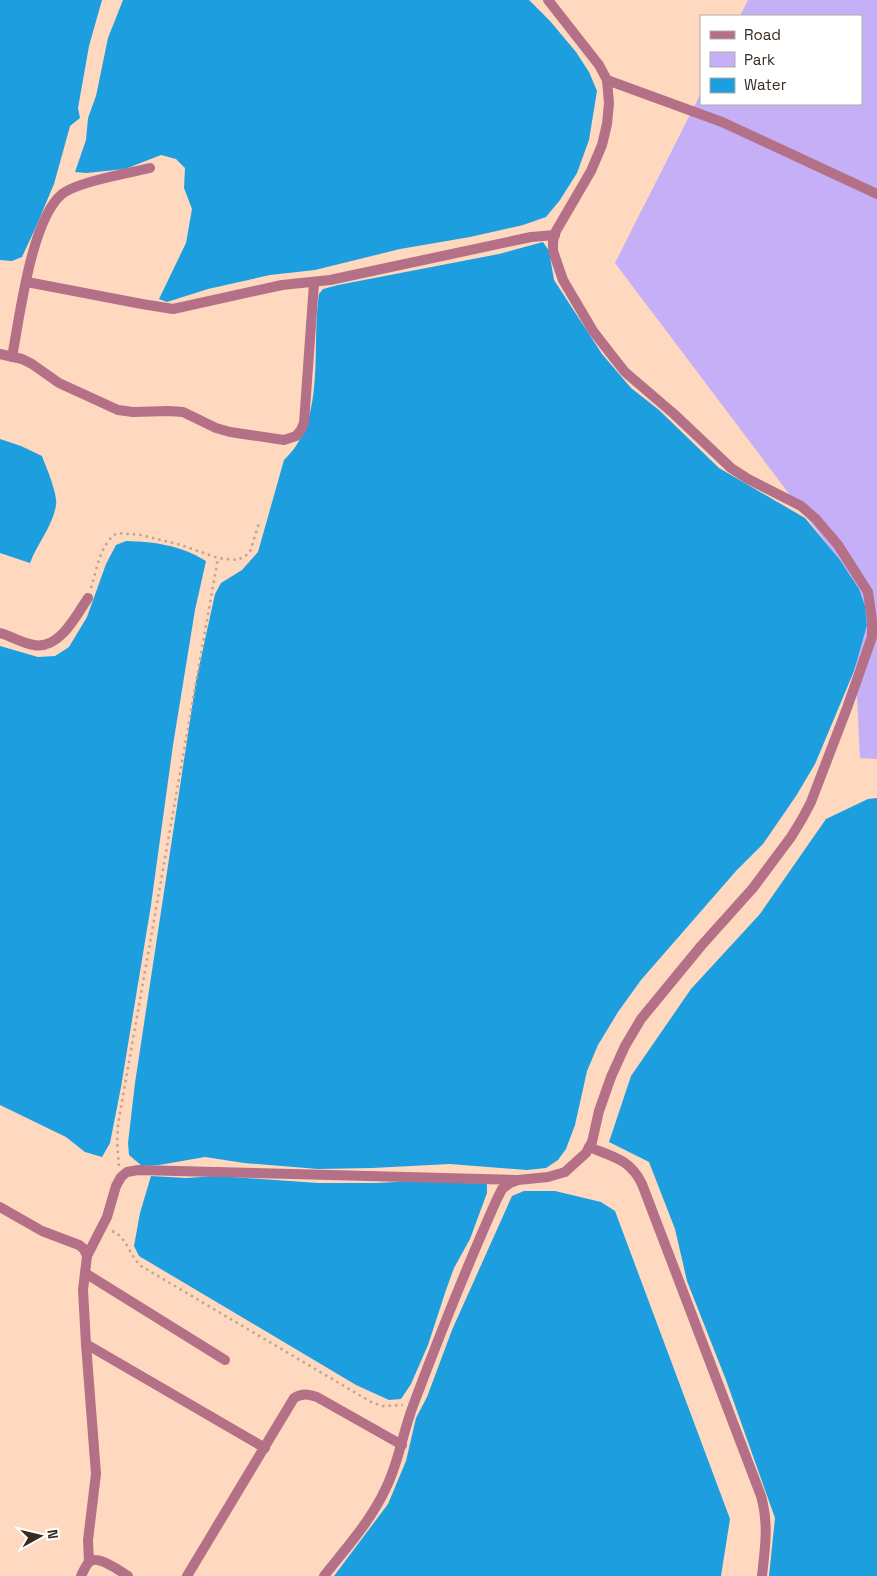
<svg xmlns="http://www.w3.org/2000/svg" width="877" height="1576" viewBox="0 0 877 1576" font-family="'Space Grotesk',sans-serif">
  <style>
    .green { fill: #c5aff7 }
    .water { fill: #1d9edf }
    .lines { fill: none; stroke-linecap: round; stroke-linejoin: round }
    .path { stroke: #c2a48f; stroke-width: 2.5; stroke-dasharray: 2.5 4; stroke-linecap: butt }
    .minor { stroke: #b47087; stroke-width: 10 }
  </style>
  <rect width="100%" height="100%" fill="#fed9bf"/>
  <!-- green -->
  <polygon class="green" points="748,0 877,0 877,759 860,758 851,576 615,263 701,93 701,104 861,104 861,16 740,16"/>
  <!-- water -->
  <g class="water">
    <polygon points="0,0 102,0 89,46 78,108 80,118 70,126 54,184 35,229 22,257 12,261 0,260"/>
    <polygon points="123,0 529,0 550,21 576,52 589,72 597,91 589,140 577,173 560,200 546,217 523,225 470,237 400,249 315,270 270,275 208,289 167,302 159,299 186,243 192,209 184,188 185,168 176,159 161,155 125,169 86,173 75,172 86,140 88,118 96,96 108,38"/>
    <path d="M543,242L549,251L554,280L602,354L631,388L659,410L719,468L805,518L840,560L859,589L865,606L867,625L854,671L831,726L815,764L796,796L763,844L736,871L641,980L618,1012L598,1045L587,1071L575,1125L566,1149L558,1160L546,1168L527,1170L450,1164L372,1168L318,1169L244,1163L205,1157L159,1165L142,1166L129,1155L128,1143L135,1083L196,681L215,594L221,583L242,570L258,552L284,460C327,421 311,347 319,294L323,289L338,285L499,254Z"/>
    <path d="M0,439L21,446L42,456C46,467 58,494 56,505C53,526 37,544 30,563L0,553Z"/>
    <path d="M126,541C156,542 180,545 206,561L195,610L173,745L151,905L121,1087L110,1143L102,1157L85,1152L66,1137L0,1105V646L38,657L55,656L69,647L87,617L106,564L116,545Z"/>
    <polygon points="877,798 877,1576 769,1576 775,1518 726,1380 687,1281 675,1229 649,1162 609,1142 631,1076 691,989 760,914 826,819 868,799"/>
    <polygon points="151,1176 186,1178 217,1176 318,1183 377,1183 471,1178 484,1180 487,1185 487,1193 470,1239 454,1268 446,1290 428,1345 411,1384 401,1399 389,1400 356,1385 139,1256 134,1246 140,1213"/>
    <polygon points="524,1191 555,1191 601,1202 615,1211 730,1519 721,1576 334,1576 388,1504 406,1461 416,1418 427,1397 452,1330 512,1196"/>
  </g>
  <g class="lines">
    <!-- path -->
    <g class="path">
      <path d="M91,588C97,569 100,544 117,533L141,535L181,545L218,558L237,560L244,557L250,552L259,523"/>
      <polyline points="119,1166 117,1142 118,1124 218,558"/>
      <path d="M112,1231C127,1237 129,1255 141,1266L371,1402L382,1406L403,1405"/>
    </g>
    <!-- minor -->
    <g class="minor">
      <polyline points="607,80 722,122 877,194"/>
      <polyline points="27,282 142,304 173,309 282,285 330,280 531,237 555,235"/>
      <polyline points="0,354 22,359 32,364 59,383 118,410 133,412 169,411 183,412 216,428 230,432 284,440 296,436 301,430 304,423 314,283"/>
      <path d="M12,357C20,316 31,220 62,194C77,182 129,173 150,168"/>
      <path d="M0,633C11,636 22,643 34,645C59,650 76,616 88,598"/>
      <path d="M589,1147C613,1157 630,1159 642,1184L761,1496C769,1524 765,1548 762,1576"/>
      <polyline points="0,1207 42,1231 79,1245 84,1249 87,1256 83,1290 86,1344 96,1474 88,1540 89,1562"/>
      <polyline points="87,1256 107,1217 116,1186 121,1177 127,1172 138,1170 516,1180"/>
      <polyline points="85,1273 225,1360"/>
      <polyline points="86,1344 265,1448"/>
      <path d="M81,1576C83,1572 86,1565 89,1562C97,1554 120,1571 128,1576"/>
      <path d="M187,1576L294,1398C303,1393 307,1394 317,1397L402,1445"/>
      <path d="M324,1576C344,1551 367,1525 382,1496C398,1467 402,1434 414,1403C440,1334 467,1266 497,1199L502,1189L510,1183L518,1180L548,1177L565,1172L586,1153L592,1142L599,1111L611,1077L625,1046L641,1019L701,946L753,888L791,837L802,819L811,802L847,708L872,637V621L868,592L838,545L816,519L801,506L748,479L731,468L674,414L625,372L610,353L593,331L563,280L553,251V241L556,231L591,171L602,145L607,124L609,103L607,80L599,65L548,0"/>
    </g>
  </g>
  <!-- legend -->
  <rect x="700" y="15" width="162" height="90" fill="#ffffff" stroke="#afaaa6"/>
  <rect x="710" y="31" width="25" height="8" fill="#b47087" stroke="#afaaa6"/>
  <text x="744" y="40" font-size="15" fill="#382a20">Road</text>
  <rect x="710" y="52" width="25" height="15" fill="#c5aff7" stroke="#afaaa6"/>
  <text x="744" y="65" font-size="15" fill="#382a20">Park</text>
  <rect x="710" y="78" width="25" height="15" fill="#1d9edf" stroke="#afaaa6"/>
  <text x="744" y="90" font-size="15" fill="#382a20">Water</text>
  <!-- north arrow -->
  <g transform="translate(40 1536) rotate(82)" stroke="#ffffff" stroke-width="4" paint-order="stroke">
  <path d="M0-4L9 19L0 12L-9 19Z" fill="#382a20"/>
  <text y="-8" font-size="14" font-weight="bold" text-anchor="middle" fill="#382a20">N</text>
  </g>
</svg>
